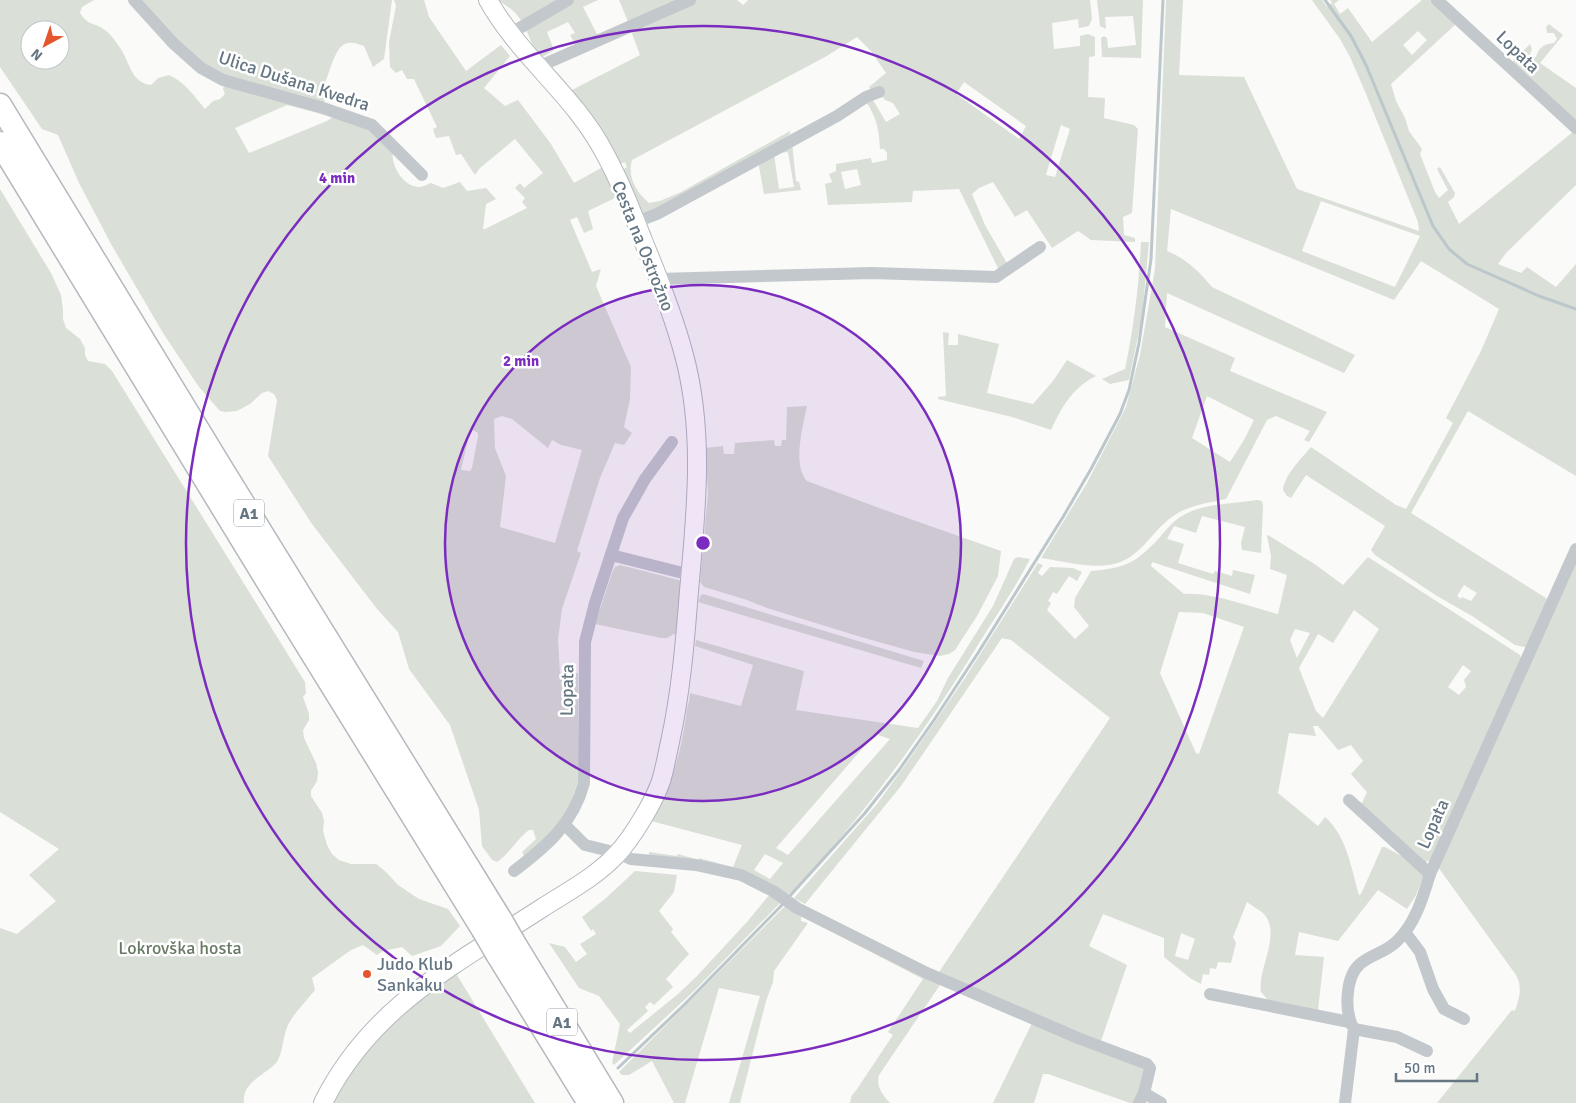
<svg xmlns="http://www.w3.org/2000/svg" width="1576" height="1103" viewBox="0 0 1576 1103" font-family="Signika,sans-serif">
  <style>
    .green { fill: #dadfd7; fill-rule: evenodd }
    .lines { fill: none; stroke-linecap: round; stroke-linejoin: round }
    .stream { stroke: #bbc7cb; stroke-width: 3 }
    .secondary-casing { stroke: #b3babf; stroke-width: 20 }
    .highway-casing { stroke: #b4b9bd; stroke-width: 25 }
    .street { stroke: #c3c8cc; stroke-width: 12 }
    .secondary { stroke: #fff; stroke-width: 18 }
    .highway { stroke: #fff; stroke-width: 22 }
    .highway-bridge-casing { stroke: #b4b9bd; stroke-width: 25; stroke-linecap: butt }
    .highway-bridge { stroke: #fff; stroke-width: 22 }
    .ring { fill: none; stroke: #7b2cbf; stroke-width: 2.5 }
    .poi-dot { fill: #e4572e; stroke: #fff; stroke-width: 2 }
    .labels { text-anchor: middle; stroke-width: 5; stroke-linejoin: round; paint-order: stroke }
    .shield { fill: #fff; stroke: #939fa8; stroke-width: 1 }
    .shield-label { font-size: 16px; font-weight: bold; fill: #657683 }
    .street-label { font-size: 18px; fill: #657683; stroke: #fff }
    .park-label { font-size: 18px; fill: #687a64; stroke: #fff }
    .poi-label { font-size: 18px; fill: #657683; stroke: #fff; text-anchor: start }
    .centre { fill: #7b2cbf; stroke: #fff; stroke-width: 2.5 }
    .ring-label { font-size: 15px; text-anchor: middle; font-weight: bold; fill: #7b2cbf; stroke: #fff; stroke-width: 5; stroke-linejoin: round; paint-order: stroke }
  </style>
  <rect width="100%" height="100%" fill="#fafaf8"/>
  <!-- green -->
  <g class="green">
    <path d="M0,0H94L82,7L80,13C89,26 92,22 102,28C109,32 114,39 118,45C130,60 130,83 151,85L158,78L169,75C184,81 195,97 205,109L213,101L220,99L225,94L223,89L224,86L362,121L393,151C390,164 403,187 419,187C423,187 428,184 431,183L443,188L460,182L467,191L486,188L496,199L486,204L483,229H485L527,208L522,202L525,198L515,188L520,183L524,188L543,173L515,139L480,168L475,175L461,154L456,155L449,136L436,138L433,129L437,127L414,79H407L402,70L396,73L390,67L389,42L396,6L394,0H424L429,17L466,71L501,45L510,56L484,88L505,106L518,100L551,144L574,183L603,167L617,197L588,211L593,229L584,233L577,217L570,220L592,272L601,269L596,286L631,367L630,399L624,427L632,433L624,445L615,443L600,478L577,551L581,553L562,609L558,640L560,673H578V782L567,813L550,834L525,858L522,852L536,839L533,830H529C517,839 510,853 497,862L492,860L482,846L479,810L450,725L409,669L398,632L377,609L312,524L268,456L277,400L274,394L268,391L262,393L250,404L237,411L226,412L220,411L199,387L163,333L111,244L79,183L58,135L42,129L0,67ZM30,30H60V60H30ZM287,105L333,117L327,121L249,153L235,128ZM502,416L512,419L548,448L552,440L561,445L582,450L555,543L500,527L506,476L495,448L494,419ZM473,430L478,433V436L472,468L470,471L461,470L470,431Z"/>
    <path d="M139,0H392L384,59L373,67L364,46C358,44 351,41 345,44C334,48 328,79 322,90L325,103L236,82L196,60Z"/>
    <path d="M498,0H598L583,7L598,36L575,44L570,35L575,33L568,22L547,32L554,50L539,59C531,45 528,28 517,15C512,9 505,5 498,0Z"/>
    <polygon points="619,0 684,0 629,24"/>
    <path d="M693,0H737L743,5L748,0H1090L1092,19L1089,26L1079,28L1078,19L1052,23L1054,49L1080,46V36L1088,34L1095,37V56L1089,57L1088,97L1105,98L1104,118L1134,125L1138,129L1132,213L1123,217L1124,235L1135,238V242L1091,240L1078,231L1052,248L1027,210L1015,217L993,182L979,188L972,194L985,225L1008,265L999,270L959,189L913,191L912,202L828,205L825,184L832,182L829,174L836,171V164L871,158L872,163L887,160V153L884,149H880C879,131 877,117 866,102L873,100L886,122L900,114L893,103L885,100L881,95L872,92L869,87L886,73L871,51L857,37L825,57L632,160C627,176 636,192 649,203L660,201L681,192L790,131V134L786,137L638,219L619,172L627,167L625,162L615,166L568,92L640,55L630,28ZM964,82L1026,126L1019,139L956,94ZM1061,125L1070,129L1055,177L1046,175ZM857,169L861,185L845,189L841,172Z"/>
    <polygon points="1097,0 1143,0 1141,58 1102,57 1101,38 1104,36 1107,38 1108,48 1136,45 1133,16 1105,17 1106,29 1100,26"/>
    <path d="M1166,0H1183L1179,75L1244,77L1297,189L1419,231L1418,222L1364,89L1350,57L1340,39L1312,0H1322L1327,7L1330,3L1333,4L1330,0H1339L1334,4L1340,14L1348,8L1372,42L1422,0H1431L1456,24L1391,84L1396,101L1405,118L1409,131L1422,149L1420,154L1435,192L1439,198L1448,190L1437,169L1440,167L1455,193L1454,197L1448,202L1459,224L1573,132L1576,134V185L1506,253L1498,264L1521,273L1527,267L1556,287L1576,264V476L1468,411L1411,513L1549,600L1529,646L1524,647L1515,645L1472,616L1437,596L1375,555L1371,550L1385,526L1306,475L1291,498L1287,496L1283,490C1285,474 1301,459 1311,447L1396,505L1406,509L1453,423L1446,418L1481,351L1499,309L1421,261L1394,300L1171,209L1167,251C1185,258 1200,272 1212,287L1355,355L1344,373L1167,293L1165,327L1235,358L1230,371L1327,412L1309,442L1304,440L1310,431L1276,416L1267,420L1226,499C1208,503 1188,505 1172,517C1149,533 1141,560 1109,565C1087,568 1062,561 1041,558L1087,483L1126,407L1140,355L1155,269ZM1418,31L1427,40L1412,55L1403,45ZM1321,201L1420,236L1395,287L1302,251ZM1207,396L1254,420L1244,440L1230,462L1192,438ZM1464,585L1477,593L1471,601L1462,597L1461,599L1457,596Z"/>
    <path d="M1549,24L1563,35L1540,63L1576,88V121L1511,63L1530,44L1532,49L1530,54L1532,57H1536C1539,47 1544,44 1554,43L1557,39L1554,33H1547L1546,27Z"/>
    <path d="M792,142L796,181L799,182L801,190L764,194L758,161ZM788,152L794,187L779,189L774,154Z"/>
    <path d="M0,189L51,273L61,295L63,310V319L66,328L80,339L85,348V355L88,361L105,364L112,371L305,682L306,693L303,697L309,714V720L303,730L304,738L316,763L318,772L317,781L311,791V796L322,813L324,821L323,831L327,845L332,854L339,860L351,864H376L385,871L398,885L419,899L448,909L460,926L441,946L412,956L402,947L383,951L377,955L363,945L351,950L312,978L315,990C307,1000 296,1011 289,1023C283,1033 283,1055 276,1063C265,1075 241,1083 244,1103H0V928L17,934L56,901L29,875L59,849L0,812Z"/>
    <path d="M1141,242H1149L1142,317L1129,380L1110,384L1102,379L1125,369C1134,326 1139,285 1141,242Z"/>
    <path d="M943,332L949,333L948,345H958V334L999,344L987,393L1033,404L1053,381L1067,360L1096,376C1072,388 1062,407 1051,430L1012,417L938,399V397L946,396Z"/>
    <path d="M807,406C803,426 792,465 807,481L882,509L1001,551L998,576L977,616L955,650L949,654L940,656L914,652L861,637L767,608L744,599L704,587L700,582L708,493L705,448L723,446L724,454H734L735,443L774,440L775,446H781L782,440H786L787,407Z"/>
    <path d="M1257,500L1262,501L1263,505L1261,553L1242,550L1241,543L1245,527L1202,516L1196,533L1174,526L1167,539L1184,544L1178,563L1213,574L1215,571L1232,576L1233,570L1255,575L1250,594L1152,562L1151,566L1184,594C1211,592 1251,607 1278,614L1287,575L1270,569L1271,556L1267,536L1268,535L1316,565L1343,585L1368,557L1520,655L1521,659L1432,860L1425,862L1361,805L1367,792L1351,774L1363,761L1351,745L1338,750L1318,726H1313L1316,736L1289,733L1278,793L1318,826L1325,817C1347,836 1351,868 1359,895L1361,894L1382,847H1385L1416,864L1424,875L1416,895L1407,909L1378,890L1338,941L1299,932L1295,955L1324,957L1318,1010L1268,1000L1261,992C1257,969 1283,933 1263,913C1258,909 1252,906 1247,902L1233,937L1236,943L1231,963L1218,962L1216,969L1210,968L1209,975L1203,974L1201,984L1190,978L1164,957V938L1103,914L1089,946L1127,965L1100,1044L937,975L1110,718L1011,640L1002,638L901,786L805,904L794,898L877,804L908,761L965,678L1038,563L1043,565L1038,573L1042,576L1050,567L1073,568L1082,572L1077,581L1069,576L1057,594L1053,592L1048,601L1051,603L1047,610L1075,639L1089,626L1074,607L1075,598L1091,571C1126,568 1136,563 1160,537C1167,529 1173,521 1182,516C1203,503 1233,504 1257,500ZM1354,610L1379,629L1323,718L1316,711L1299,668L1318,634L1333,643ZM1179,612L1203,613L1244,627L1199,754L1196,753L1160,673ZM1295,629L1310,633L1297,658L1290,640ZM1463,665L1471,671L1464,680L1466,687L1459,695L1448,687ZM1181,933L1195,939L1188,960L1175,956Z"/>
    <path d="M1018,557L1030,559C1016,587 998,613 981,640C926,731 864,816 791,893L787,895L784,892L649,857V852L677,856L678,854L699,860V858L733,867L742,845L651,821C673,782 681,753 687,709C688,704 690,699 690,693L741,706L753,665L695,646L696,640L804,671L796,710L918,728L937,701L948,678L993,606L1014,559ZM875,734L890,739L788,855L776,848ZM765,854L783,863L770,879L754,870Z"/>
    <path d="M1576,560V1103H1437L1512,1010L1515,1011C1519,998 1523,988 1516,975L1438,867Z"/>
    <polygon points="620,565 679,580 681,582 678,635 674,634 667,638 661,638 595,624 612,573 615,567"/>
    <polygon points="703,594 924,661 921,668 698,602 701,595"/>
    <polygon points="635,871 677,875 674,892 659,911 673,929 671,932 689,954 666,979 673,987 654,1005 650,1002 645,1007 648,1011 627,1030 630,1033 678,994 696,977 747,922 770,894 780,903 693,992 614,1065 612,1063 620,1024 599,996 579,988 549,943 565,947 576,962 587,954 580,944 596,934 593,929 591,931 582,917 606,898"/>
    <polygon points="785,906 801,916 801,921 808,923 774,971 773,982 766,1001 740,1103 729,1103 760,996 719,988 685,1103 674,1103 652,1061 629,1075 622,1075 619,1072"/>
    <path d="M809,920L942,982L879,1075C876,1087 882,1094 890,1103H850L851,1097L857,1089L893,1035L888,1032L923,979Z"/>
    <path d="M457,975L535,1103H333C352,1061 385,1026 421,998C432,989 445,982 457,975Z"/>
    <polygon points="1033,1021 1144,1066 1137,1103 1130,1103 1048,1074 1043,1074 1034,1103 993,1103"/>
  </g>
  <g class="lines">
    <!-- stream -->
    <g class="stream">
      <polyline points="1325,0 1351,36 1366,65 1433,226 1449,249 1467,264 1539,296 1576,309"/>
      <polyline points="788,898 865,813 899,770 934,720 978,653 1063,517 1091,469 1120,414 1129,390 1139,343 1151,259 1163,0"/>
      <polyline points="618,1068 685,1004 784,903"/>
    </g>
    <!-- secondary casing -->
    <g class="secondary-casing">
      <path id="secondary" d="M323,1103C370,1007 456,964 542,908C567,892 597,876 617,854C632,838 654,802 661,781C665,768 667,755 670,742C681,692 685,642 689,591C696,513 705,432 684,355C674,317 659,279 644,243C632,212 620,181 604,152C574,95 519,56 488,0"/>
    </g>
    <!-- highway casing -->
    <g class="highway-casing">
      <g id="highway">
        <polyline points="0,105 222,469 501,920"/>
        <polyline points="0,143 269,584 483,930"/>
        <polyline points="513,941 612,1103"/>
        <polyline points="497,954 589,1103"/>
      </g>
    </g>
    <!-- street -->
    <g class="street">
      <polyline points="134,0 173,43 201,68 223,80 320,107 372,125 422,175"/>
      <polyline points="1437,0 1576,128"/>
      <polyline points="511,33 568,0"/>
      <polyline points="538,67 690,0"/>
      <polyline points="636,222 657,214 837,116 866,97 879,92"/>
      <polyline points="659,279 872,273 996,277 1040,247"/>
      <polyline points="611,555 691,575"/>
      <polyline points="1349,800 1430,874"/>
      <polyline points="565,825 585,845 618,853 631,859 696,865 741,875 773,891 797,908 927,973 1078,1038 1147,1064 1150,1068 1144,1093"/>
      <path d="M514,871C547,846 573,824 584,783L585,642L595,603L623,518L645,479L672,442"/>
      <polyline points="1405,932 1420,952 1433,989 1444,1009 1464,1019"/>
      <polyline points="1210,994 1349,1022"/>
      <polyline points="1354,1029 1397,1037 1427,1051"/>
      <polyline points="1139,1103 1144,1093 1161,1103"/>
      <path d="M1345,1103L1354,1029C1344,1013 1345,977 1360,964C1370,955 1386,952 1396,942C1415,925 1423,897 1430,874L1576,549"/>
    </g>
    <!-- secondary -->
    <use href="#secondary" class="secondary"/>
    <!-- highway -->
    <use href="#highway" class="highway"/>
    <!-- highway-bridge casing -->
    <g class="highway-bridge-casing">
      <g id="highway-bridge">
        <polyline points="501,920 513,941"/>
        <polyline points="483,930 497,954"/>
      </g>
    </g>
    <!-- highway-bridge -->
    <use href="#highway-bridge" class="highway-bridge"/>
  </g>
  <!-- distance rings -->
  <circle cx="703" cy="543" r="258" fill="#7b2cbf" fill-opacity=".12"/>
  <g class="ring">
    <circle cx="703" cy="543" r="258"/>
    <circle cx="703" cy="543" r="517"/>
  </g>
  <!-- markers -->
  <circle class="poi-dot" cx="367" cy="974" r="5"/>
  <g class="labels">
    <!-- shield labels -->
    <g class="shield">
      <rect x="234" y="499.5" width="30" height="27" rx="4"/>
      <rect x="547" y="1008.5" width="30" height="27" rx="4"/>
    </g>
    <g class="shield-label">
      <text x="249" y="519">A1</text>
      <text x="562" y="1028">A1</text>
    </g>
    <!-- street labels -->
    <g class="street-label">
      <text transform="translate(1518 52) rotate(44)" y="6">Lopata</text>
      <text transform="translate(294 81) rotate(18)" y="6">Ulica Dušana Kvedra</text>
      <text transform="translate(643 246) rotate(68)" y="6">Cesta na Ostrožno</text>
      <text transform="translate(567 690) rotate(-89)" y="6">Lopata</text>
      <text transform="translate(1433 824) rotate(-66)" y="6">Lopata</text>
    </g>
    <!-- park labels -->
    <g class="park-label">
      <text x="180" y="954">Lokrovška hosta</text>
    </g>
    <!-- poi labels -->
    <g class="poi-label">
      <text x="377" y="970">Judo Klub<tspan x="377" dy="21">Sankaku</tspan></text>
    </g>
  </g>
  <circle cx="703" cy="543" r="8" class="centre"/>
  <g class="ring-label">
    <text x="337" y="183">4 min</text>
    <text x="521" y="366">2 min</text>
  </g>
  <!-- north arrow -->
  <g transform="translate(45 45) rotate(220)"><circle r="24" fill="#ffffff" stroke="#c1c8cd"/>
  <path d="M0-4L9 19L0 12L-9 19Z" fill="#e4572e"/>
  <text y="-8" font-size="14" font-weight="bold" text-anchor="middle" fill="#657683">N</text>
  </g>
  <!-- scale -->
  <path d="M1396 1073v8h81v-8" fill="none" stroke="#657683" stroke-width="2.5"/>
  <text x="1404" y="1073" font-size="15" fill="#657683" stroke="#ffffff" stroke-width="4" paint-order="stroke">50 m</text>
</svg>
